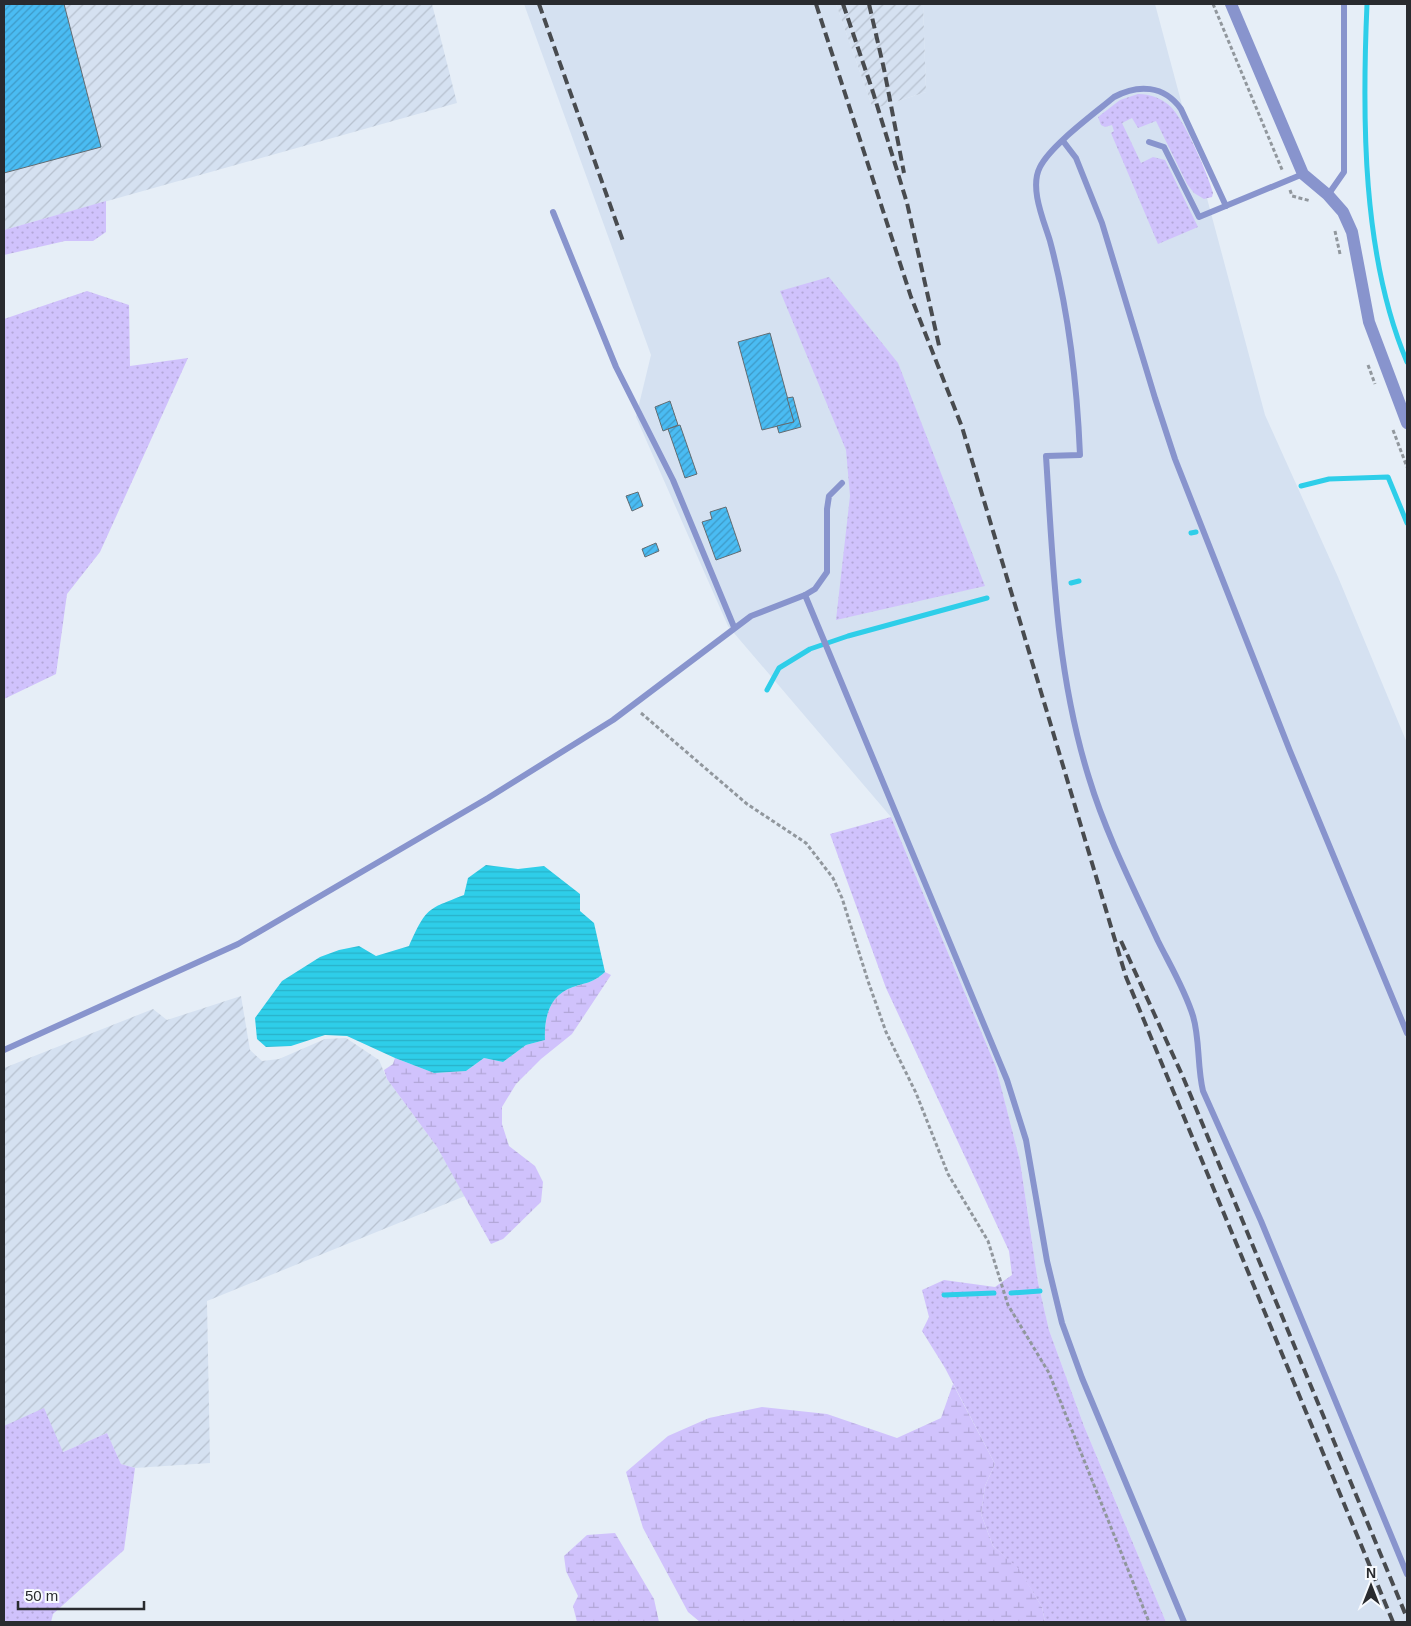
<svg xmlns="http://www.w3.org/2000/svg" width="1411" height="1626" viewBox="0 0 1411 1626" font-family="Arial,sans-serif">
  <style>
    .built { fill: #d5e1f1 }
    .industrial { fill: url(#industrial-furrows) }
    .green { fill: url(#green-dots) }
    .wetland { fill: url(#wetland-marsh) }
    .water { fill: url(#water-rules) }
    .lines { fill: none; stroke-linecap: round; stroke-linejoin: round }
    .stream { stroke: #2ecee9; stroke-width: 5 }
    .building { fill: url(#building-hatch); stroke: #626c72 }
    .path { stroke: #91979d; stroke-width: 3; stroke-dasharray: 4 2.5; stroke-linecap: butt }
    .lane { stroke: #8894cd; stroke-width: 6 }
    .street { stroke: #8894cd; stroke-width: 12 }
    .rail { stroke: #484b4f; stroke-width: 4; stroke-dasharray: 10 5; stroke-linecap: butt }
  </style>
  <defs>
    <pattern id="industrial-furrows" width="10" height="10" patternUnits="userSpaceOnUse" patternTransform="scale(1.25)"><rect width="10" height="10" fill="#d5e1f1"/><path d="M-1 1l2-2M0 10L10 0M9 11l2-2" fill="none" stroke="#b7c1cf"/></pattern>
    <pattern id="green-dots" width="8" height="8" patternUnits="userSpaceOnUse" patternTransform="scale(1.25)"><rect width="8" height="8" fill="#d0c2fc"/><path d="M2 2h.1M6 6h.1" fill="none" stroke="#b3a7d8" stroke-width="1.8" stroke-linecap="round"/></pattern>
    <pattern id="wetland-marsh" width="20" height="14" patternUnits="userSpaceOnUse" patternTransform="scale(1.25)"><rect width="20" height="14" fill="#d0c2fc"/><path d="M1 5h8M5 5V1M11 12h8M15 12V8" fill="none" stroke="#b3a7d8"/></pattern>
    <pattern id="water-rules" width="6" height="5" patternUnits="userSpaceOnUse" patternTransform="scale(1.25)"><rect width="6" height="5" fill="#2ecee9"/><path d="M0 2.5h6" fill="none" stroke="#29b1c8"/></pattern>
    <pattern id="building-hatch" width="6" height="6" patternUnits="userSpaceOnUse" patternTransform="scale(1.25)"><rect width="6" height="6" fill="#4abcf3"/><path d="M-1 1l2-2M0 6l6-6M5 7l2-2" fill="none" stroke="#3e99c5"/></pattern>
  </defs>
  <rect width="100%" height="100%" fill="#e6eef7"/>
  <!-- built -->
  <polygon class="built" points="524,4 836,4 873,109 926,92 923,4 1155,4 1265,415 1338,577 1407,743 1407,1622 1166,1622 1084,1426 1049,1330 1038,1282 1020,1161 996,1067 891,817 728,626 636,417 651,355"/>
  <!-- industrial -->
  <g class="industrial">
    <polygon points="4,4 432,4 457,103 4,230"/>
    <polygon points="836,4 923,4 926,92 873,109"/>
    <polygon points="241,996 250,1050 262,1061 279,1059 325,1039 346,1038 379,1060 387,1079 437,1147 465,1196 207,1301 210,1463 135,1468 121,1464 107,1433 63,1452 4,1426 4,1068 153,1009 167,1020"/>
  </g>
  <!-- green -->
  <g class="green">
    <path d="M1138,94C1150,94 1161,98 1170,106C1184,119 1208,174 1213,193L1212,197L1204,199L1194,193L1187,184L1156,121L1138,128L1132,118L1122,123L1141,163L1153,157L1165,160L1198,227L1158,244L1111,133L1114,131L1112,125L1105,127L1101,125L1098,117L1120,100Z"/>
    <polygon points="106,201 106,232 93,241 65,241 4,255 4,230"/>
    <polygon points="829,277 898,363 985,586 836,620 850,496 846,450 780,291"/>
    <polygon points="87,291 129,305 130,366 188,358 100,552 67,594 56,674 4,699 4,319"/>
    <polygon points="891,817 996,1067 1020,1161 1038,1282 1049,1330 1084,1426 1166,1622 1045,1622 1042,1607 1019,1570 993,1546 981,1514 985,1486 995,1464 945,1368 922,1331 929,1317 922,1290 944,1280 995,1287 1012,1275 1009,1251 886,988 830,834"/>
    <polygon points="44,1408 63,1452 107,1433 121,1464 135,1468 124,1550 53,1614 51,1622 4,1622 4,1426"/>
  </g>
  <!-- wetland -->
  <g class="wetland">
    <path d="M605,972L611,975L572,1034L541,1059L516,1084L502,1107V1124L509,1146L535,1166L543,1182L541,1202L503,1239L491,1244L437,1147L387,1079L384,1070L393,1064L395,1058L434,1073L466,1071L484,1058L503,1062L526,1045L545,1040C544,1018 549,995 573,987C588,982 593,983 605,972Z"/>
    <polygon points="953,1384 995,1464 985,1486 981,1514 993,1546 1019,1569 1042,1607 1045,1622 700,1622 688,1612 643,1528 626,1472 668,1436 709,1418 762,1407 827,1414 897,1438 941,1418"/>
    <polygon points="615,1533 654,1599 659,1622 577,1622 573,1606 578,1596 566,1571 564,1556 587,1535"/>
  </g>
  <!-- water -->
  <path class="water" d="M486,865L518,869L544,866L580,894V911L594,923L605,972C593,983 588,982 573,987C549,995 544,1018 545,1040L526,1045L503,1062L484,1058L466,1071L434,1073L395,1058L347,1036L325,1035L291,1046L266,1047L257,1039L255,1018L282,981L320,957L339,950L359,946L376,956L409,946C427,907 426,910 464,895L468,878Z"/>
  <g class="lines">
    <!-- stream -->
    <g class="stream">
      <path d="M1367,4C1362,118 1362,256 1407,362"/>
      <polyline points="1301,486 1329,479 1388,477 1407,523"/>
      <polyline points="1191,533 1196,532"/>
      <polyline points="1071,583 1079,581"/>
      <polyline points="767,690 779,668 810,649 848,636 987,598"/>
      <polyline points="1011,1293 1040,1291"/>
      <polyline points="944,1295 994,1293"/>
    </g>
  </g>
  <!-- building -->
  <g class="building">
    <polygon points="9,4 64,4 101,147 4,173 4,5"/>
    <polygon points="770,333 794,422 762,430 738,342"/>
    <polygon points="793,397 801,427 779,433 777,426 794,422 787,398"/>
    <polygon points="670,401 678,425 663,431 655,407"/>
    <polygon points="680,425 697,474 685,478 668,429"/>
    <polygon points="638,492 643,506 632,511 626,496"/>
    <polygon points="726,507 741,551 716,560 702,522 712,519 710,512"/>
    <polygon points="656,543 659,551 645,557 642,549"/>
  </g>
  <g class="lines">
    <!-- path -->
    <g class="path">
      <polyline points="1213,4 1283,172"/>
      <polyline points="1290,190 1292,196 1311,201"/>
      <polyline points="1335,231 1340,254"/>
      <polyline points="1368,365 1375,384"/>
      <polyline points="1393,430 1407,467"/>
      <polyline points="641,713 747,804 806,843 833,878 842,898 868,981 886,1032 916,1093 948,1174 988,1241 1008,1305 1049,1373 1149,1622"/>
    </g>
    <!-- lane -->
    <g class="lane">
      <polyline points="1063,141 1076,158 1102,223 1155,398 1175,459 1290,751 1407,1033"/>
      <polyline points="1149,142 1164,147 1199,217 1303,174"/>
      <polyline points="1328,195 1344,172 1344,4"/>
      <path d="M1226,206L1181,109C1164,85 1138,84 1114,97C1094,114 1051,145 1040,167C1029,188 1044,221 1050,241C1069,312 1077,382 1080,455L1046,456C1053,564 1056,673 1089,778C1106,834 1133,887 1158,941C1170,965 1185,990 1193,1016C1200,1039 1197,1066 1203,1091L1261,1221L1407,1574"/>
      <polyline points="553,212 616,367 673,480 734,627"/>
      <polyline points="805,595 1007,1080 1026,1140 1047,1261 1062,1323 1082,1378 1184,1622"/>
      <polyline points="4,1050 238,944 488,798 613,720 751,616 805,595 815,589 827,572 827,509 829,496 842,483"/>
    </g>
    <!-- street -->
    <polyline class="street" points="1231,4 1303,174 1328,195 1343,212 1352,232 1369,322 1407,423"/>
    <!-- rail -->
    <g class="rail">
      <polyline points="539,4 624,244"/>
      <polyline points="816,4 911,297 962,427 1126,977 1393,1622"/>
      <polyline points="843,4 872,89 907,203 940,350"/>
      <polyline points="869,4 884,69 904,173"/>
      <polyline points="1121,941 1183,1077 1407,1618"/>
    </g>
  </g>
  <!-- border -->
  <rect width="1411" height="1626" fill="none" stroke="#292b2f" stroke-width="10"/>
  <!-- north arrow -->
  <g transform="translate(1371 1586)" stroke="#f7fafe" stroke-width="4" paint-order="stroke">
  <path d="M0-4L9 19L0 12L-9 19Z" fill="#292b2f"/>
  <text y="-8" font-size="14" font-weight="bold" text-anchor="middle" fill="#292b2f">N</text>
  </g>
  <!-- scale -->
  <path d="M18 1601v8h126v-8" fill="none" stroke="#292b2f" stroke-width="2.5"/>
  <text x="25" y="1601" font-size="15" fill="#292b2f" stroke="#f7fafe" stroke-width="4" paint-order="stroke">50 m</text>
</svg>
